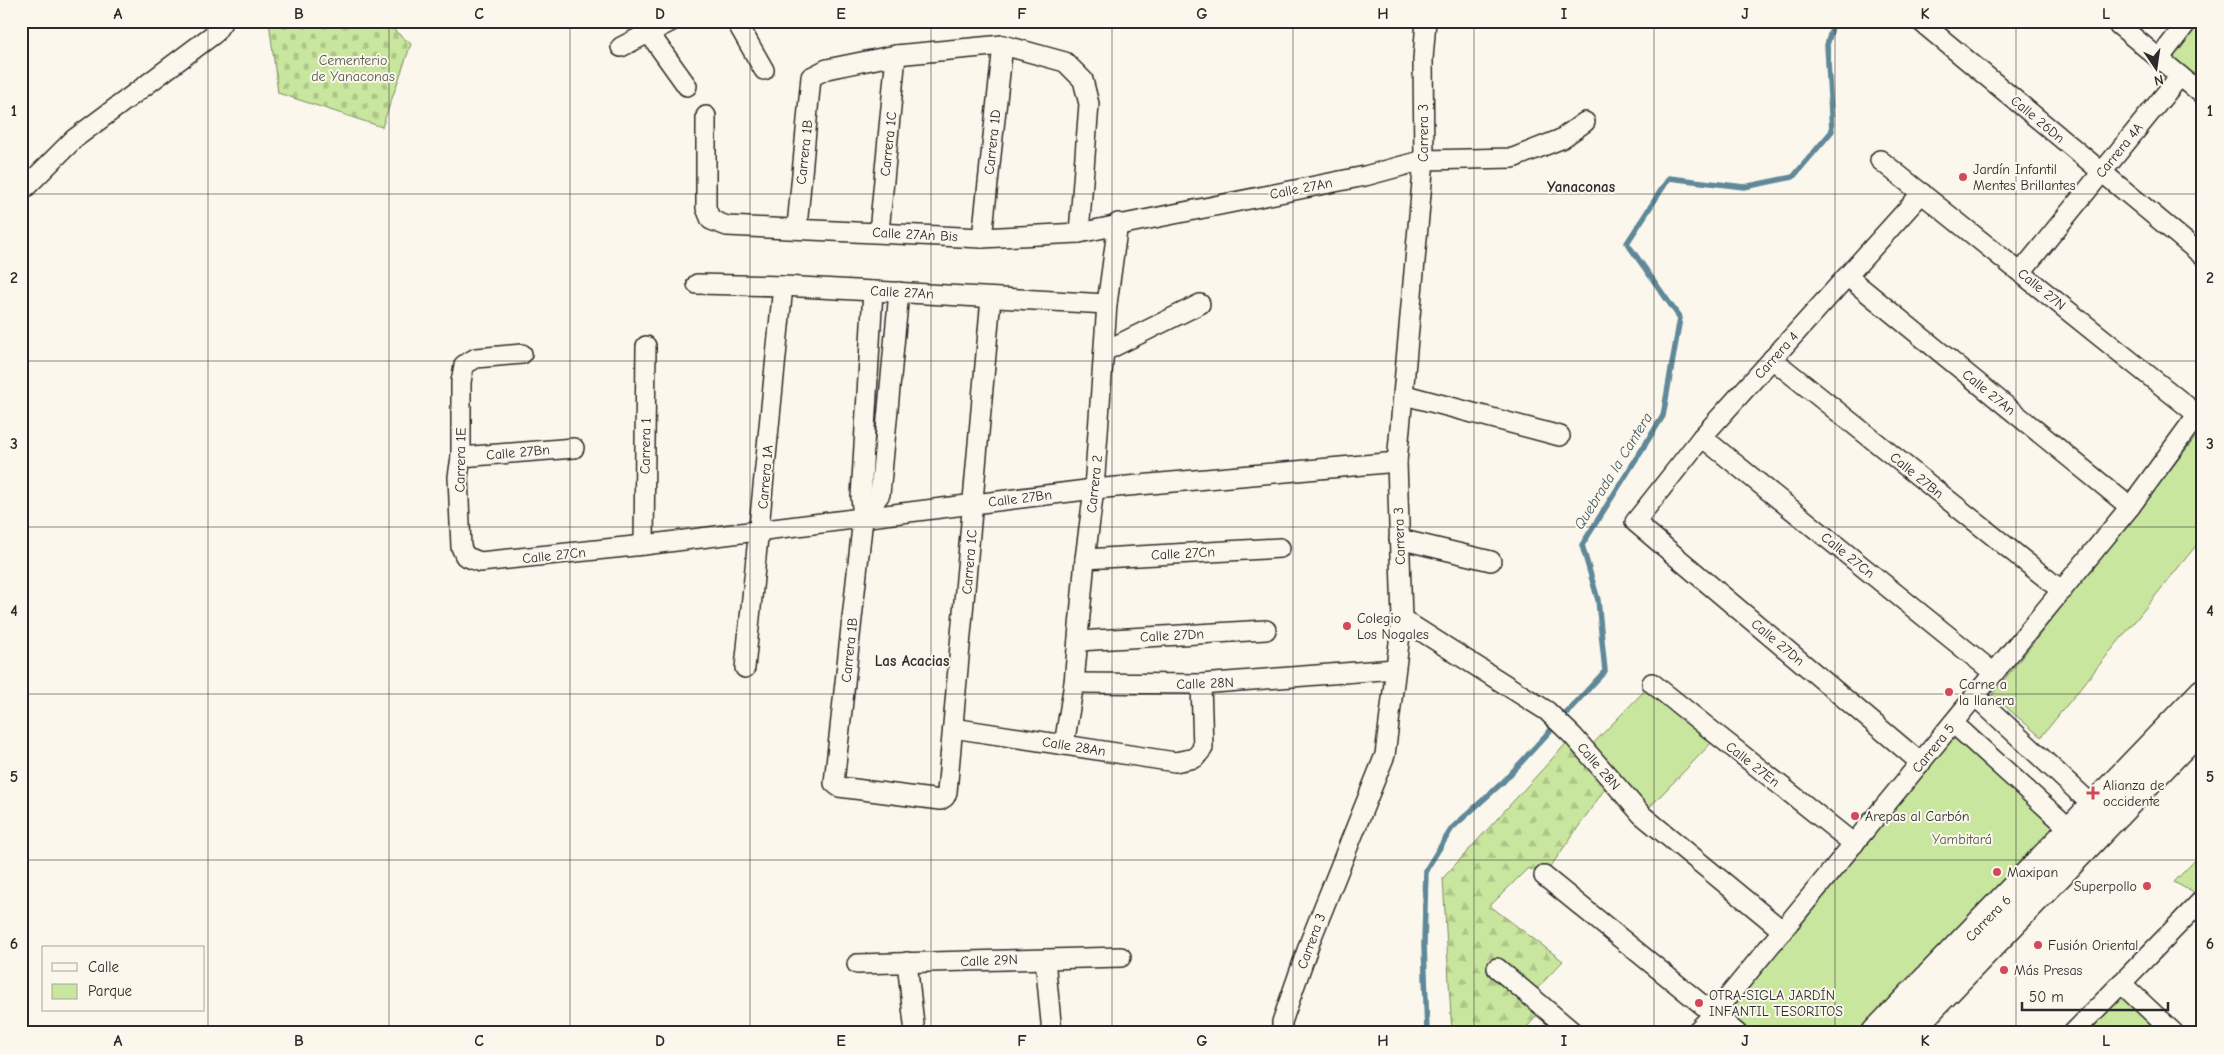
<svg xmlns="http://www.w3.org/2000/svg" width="2224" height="1054" viewBox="0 0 2224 1054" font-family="'Comic Neue',sans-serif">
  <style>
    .forest { fill: url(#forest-firs); stroke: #7a8864 }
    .cemetery { fill: url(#cemetery-stones); stroke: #7a8864 }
    .green { fill: #c9e69e; stroke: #7a8864 }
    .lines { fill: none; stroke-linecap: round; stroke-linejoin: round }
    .stream { stroke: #5f8899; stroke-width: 5.5 }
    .street-casing { stroke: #2b2b2b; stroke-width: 22 }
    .secondary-casing { stroke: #2b2b2b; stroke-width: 31 }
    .street { stroke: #fbf7ec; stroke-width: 19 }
    .secondary { stroke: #fbf7ec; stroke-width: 28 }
    .grid { fill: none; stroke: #2b2b2b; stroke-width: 1; stroke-opacity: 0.55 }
    .poi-dot { fill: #d1495b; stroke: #fbf7ec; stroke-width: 2 }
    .labels { text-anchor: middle; stroke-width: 4; stroke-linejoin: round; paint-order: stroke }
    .park-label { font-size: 14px; fill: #525a48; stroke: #fbf7ec }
    .street-label { font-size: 14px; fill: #2b2b2b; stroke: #fbf7ec }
    .poi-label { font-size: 14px; fill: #2b2b2b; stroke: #fbf7ec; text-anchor: start }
    .neighbourhood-label { font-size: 15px; font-weight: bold; fill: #2b2b2b; stroke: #fbf7ec }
    .water-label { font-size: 15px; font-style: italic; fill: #455a62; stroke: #fbf7ec }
    .neatline { fill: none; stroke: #2b2b2b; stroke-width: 2 }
    .grid-label { font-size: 16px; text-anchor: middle; font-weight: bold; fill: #2b2b2b }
  </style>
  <defs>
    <pattern id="forest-firs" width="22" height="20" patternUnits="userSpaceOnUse" patternTransform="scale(1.25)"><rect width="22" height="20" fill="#c9e69e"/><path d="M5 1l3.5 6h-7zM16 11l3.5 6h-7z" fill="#adc588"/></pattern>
    <pattern id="cemetery-stones" width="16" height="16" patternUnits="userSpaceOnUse" patternTransform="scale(1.25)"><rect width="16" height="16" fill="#c9e69e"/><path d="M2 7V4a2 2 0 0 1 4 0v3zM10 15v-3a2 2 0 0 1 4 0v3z" fill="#adc588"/></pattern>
  </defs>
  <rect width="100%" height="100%" fill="#fbf7ec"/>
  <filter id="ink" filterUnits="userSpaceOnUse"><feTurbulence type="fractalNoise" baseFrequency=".02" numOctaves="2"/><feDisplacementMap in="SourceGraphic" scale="10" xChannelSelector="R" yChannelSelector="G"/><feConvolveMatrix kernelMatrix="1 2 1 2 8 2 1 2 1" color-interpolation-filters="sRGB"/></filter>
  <g filter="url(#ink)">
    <!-- forest -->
    <polygon class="forest" points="1573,736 1611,780 1544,876 1528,868 1490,906 1563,961 1530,996 1539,1013 1522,1033 1452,1033 1443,878"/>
    <!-- cemetery -->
    <polygon class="cemetery" points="269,21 383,21 411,44 382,127 278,93"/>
    <!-- green -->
    <g class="green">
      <polygon points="2188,21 2203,21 2203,95 2159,59"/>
      <polygon points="2199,433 2203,436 2203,537 2041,737 1992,695"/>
      <polygon points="1652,683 1718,736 1642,815 1586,751"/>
      <polygon points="1959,730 2072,831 1876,1033 1738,1033 1714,1014"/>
      <polygon points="2203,852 2203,898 2174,882"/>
      <polygon points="2130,979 2188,1033 2075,1033"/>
    </g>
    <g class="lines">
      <!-- stream -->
      <polyline class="stream" points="1427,1033 1424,944 1426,870 1452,828 1503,782 1605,671 1598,600 1582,545 1663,416 1680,318 1627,243 1669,178 1744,187 1793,177 1832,131 1827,45 1834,21"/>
      <!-- street casing -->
      <g class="street-casing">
        <g id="street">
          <polyline points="736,21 764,70"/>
          <polyline points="1920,21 2203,256"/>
          <polyline points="2114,21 2203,95"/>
          <polyline points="649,33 687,86"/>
          <polyline points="621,47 672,21"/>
          <polyline points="2159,59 2188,21"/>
          <polyline points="706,116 706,208 711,220 727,226 982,238 1079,233 1365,176 1424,160 1513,158 1561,139 1585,122"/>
          <polyline points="1880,160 2203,419"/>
          <polyline points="21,192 74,139 214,34 223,21"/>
          <polyline points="797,227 811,77 827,69 896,55 1003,45 1065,62 1083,80 1089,104 1079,233"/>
          <polyline points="879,232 896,55"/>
          <polyline points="982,238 1003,45"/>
          <polyline points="2021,272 2180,76"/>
          <polyline points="1848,277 2130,507"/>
          <polyline points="697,284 783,286 1107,304"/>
          <polyline points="873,291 861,497 863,518 834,783 839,787 940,800 945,797 947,792 991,298"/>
          <polyline points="1105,351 1200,304"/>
          <polyline points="522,354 476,358 464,365 461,382 461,457 458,477 461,547 465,556 480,562 644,545 1094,489 1397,462"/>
          <polyline points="1772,359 2062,591"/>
          <polyline points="1405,395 1560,436"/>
          <polyline points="1702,437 1994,673"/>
          <polyline points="461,457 574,448"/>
          <polyline points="863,518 880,494 899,292"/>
          <polyline points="1399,539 1491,561"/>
          <polyline points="644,545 646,346"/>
          <polyline points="1085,559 1280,548"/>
          <polyline points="1402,619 1547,711 1573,736 1642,815 1783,931"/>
          <polyline points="1078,641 1266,630"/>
          <polyline points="745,668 783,286"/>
          <polyline points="1074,683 1201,684 1395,669"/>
          <polyline points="1652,683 1854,844"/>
          <polyline points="1975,696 2103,815"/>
          <polyline points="1953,723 2080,838"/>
          <polyline points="953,728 1175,762 1195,758 1203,748 1201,684"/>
          <polyline points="1064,745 1074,683 1085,559 1094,489 1107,304 1118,223"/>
          <polyline points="1921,763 1635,522 1702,437 1922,193"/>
          <polyline points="1544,876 1737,1033"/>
          <polyline points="1045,959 1052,1033"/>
          <polyline points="907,962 915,1033"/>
          <polyline points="857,964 1121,957"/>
          <polyline points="1497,968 1574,1033"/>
          <polyline points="2121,983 2174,1033"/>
          <polyline points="1282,1033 1282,1022 1311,939 1385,755 1402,619 1397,462 1424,160 1423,59 1426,21"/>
          <polyline points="1695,1033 1714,1014 2130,507 2203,407"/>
          <polyline points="2073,1033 2203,899"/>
        </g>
      </g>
      <!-- secondary casing -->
      <g class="secondary-casing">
        <g id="secondary">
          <polyline points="1876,1033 2203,693"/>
          <polyline points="1906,1033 2203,724"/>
        </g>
      </g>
      <!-- street -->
      <use href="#street" class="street"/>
      <!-- secondary -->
      <use href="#secondary" class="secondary"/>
    </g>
  </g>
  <!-- grid -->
  <path class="grid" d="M208,21V1033M389,21V1033M570,21V1033M750,21V1033M931,21V1033M1112,21V1033M1293,21V1033M1474,21V1033M1654,21V1033M1835,21V1033M2016,21V1033M21,194H2203M21,361H2203M21,527H2203M21,694H2203M21,860H2203"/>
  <!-- markers -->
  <g class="poi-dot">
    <circle cx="1963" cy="177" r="5"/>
    <circle cx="1347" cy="626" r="5"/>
    <circle cx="1949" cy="692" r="5"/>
    <path d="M2090.5 785.5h5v5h5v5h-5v5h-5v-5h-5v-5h5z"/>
    <circle cx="1855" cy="816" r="5"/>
    <circle cx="1997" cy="872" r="5"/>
    <circle cx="2147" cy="886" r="5"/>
    <circle cx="2038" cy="945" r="5"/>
    <circle cx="2004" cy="970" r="5"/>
    <circle cx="1699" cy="1003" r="5"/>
  </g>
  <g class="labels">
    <!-- park labels -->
    <g class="park-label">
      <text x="353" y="65">Cementerio<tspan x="353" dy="16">de Yanaconas</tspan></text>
      <text x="1962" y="844">Yambitará</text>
    </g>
    <!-- street labels -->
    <g class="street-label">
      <text transform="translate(2038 119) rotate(40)" y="5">Calle 26Dn</text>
      <text transform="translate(1423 133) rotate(-90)" y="5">Carrera 3</text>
      <text transform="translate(992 142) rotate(-84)" y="5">Carrera 1D</text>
      <text transform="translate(888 144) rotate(-84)" y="5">Carrera 1C</text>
      <text transform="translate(2119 150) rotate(-51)" y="5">Carrera 4A</text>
      <text transform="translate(804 152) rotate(-84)" y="5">Carrera 1B</text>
      <text transform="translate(1301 188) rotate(-11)" y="5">Calle 27An</text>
      <text transform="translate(915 234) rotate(3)" y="5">Calle 27An Bis</text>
      <text transform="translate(2042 289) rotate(39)" y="5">Calle 27N</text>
      <text transform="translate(902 292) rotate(3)" y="5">Calle 27An</text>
      <text transform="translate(1776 355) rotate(-48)" y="5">Carrera 4</text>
      <text transform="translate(1989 392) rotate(39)" y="5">Calle 27An</text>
      <text transform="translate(645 446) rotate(-89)" y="5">Carrera 1</text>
      <text transform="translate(518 452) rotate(-5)" y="5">Calle 27Bn</text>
      <text transform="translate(460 460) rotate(-89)" y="5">Carrera 1E</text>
      <text transform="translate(1917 475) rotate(39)" y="5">Calle 27Bn</text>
      <text transform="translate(765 477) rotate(-85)" y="5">Carrera 1A</text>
      <text transform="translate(1094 484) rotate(-84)" y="5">Carrera 2</text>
      <text transform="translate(1020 498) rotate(-7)" y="5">Calle 27Bn</text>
      <text transform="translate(1399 536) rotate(-92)" y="5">Carrera 3</text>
      <text transform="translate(1183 553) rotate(-3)" y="5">Calle 27Cn</text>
      <text transform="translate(554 555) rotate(-6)" y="5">Calle 27Cn</text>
      <text transform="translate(1848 555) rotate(39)" y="5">Calle 27Cn</text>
      <text transform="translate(969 562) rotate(-85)" y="5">Carrera 1C</text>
      <text transform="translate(1172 635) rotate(-3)" y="5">Calle 27Dn</text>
      <text transform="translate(1778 642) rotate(40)" y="5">Calle 27Dn</text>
      <text transform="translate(849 650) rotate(-84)" y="5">Carrera 1B</text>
      <text transform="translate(1205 683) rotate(-2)" y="5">Calle 28N</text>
      <text transform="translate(1074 746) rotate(9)" y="5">Calle 28An</text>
      <text transform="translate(1933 748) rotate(-51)" y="5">Carrera 5</text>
      <text transform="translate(1753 764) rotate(38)" y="5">Calle 27En</text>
      <text transform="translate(1599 766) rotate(49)" y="5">Calle 28N</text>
      <text transform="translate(1988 918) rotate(-46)" y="5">Carrera 6</text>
      <text transform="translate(1311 941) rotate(-70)" y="5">Carrera 3</text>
      <text transform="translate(989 960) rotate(-2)" y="5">Calle 29N</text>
    </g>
    <!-- poi labels -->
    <g class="poi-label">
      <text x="1973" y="174">Jardín Infantil<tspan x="1973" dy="16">Mentes Brillantes</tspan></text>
      <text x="1357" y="623">Colegio<tspan x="1357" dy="16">Los Nogales</tspan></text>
      <text x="1959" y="689">Carne a<tspan x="1959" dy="16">la llanera</tspan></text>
      <text x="2103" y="790">Alianza de<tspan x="2103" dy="16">occidente</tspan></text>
      <text x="1865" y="821">Arepas al Carbón</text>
      <text x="2007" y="877">Maxipan</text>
      <text x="2137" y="891" text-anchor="end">Superpollo</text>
      <text x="2048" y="950">Fusión Oriental</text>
      <text x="2014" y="975">Más Presas</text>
      <text x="1709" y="1000">OTRA-SIGLA JARDÍN<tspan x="1709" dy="16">INFANTIL TESORITOS</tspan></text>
    </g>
    <!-- neighbourhood labels -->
    <g class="neighbourhood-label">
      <text x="1581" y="192">Yanaconas</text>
      <text x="912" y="666">Las Acacias</text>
    </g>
    <!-- water labels -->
    <g class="water-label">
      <text transform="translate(1613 471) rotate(-58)" y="5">Quebrada la Cantera</text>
    </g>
  </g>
  <!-- margin -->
  <rect width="2224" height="1054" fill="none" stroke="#fbf7ec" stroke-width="55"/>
  <!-- legend -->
  <rect x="42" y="946" width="162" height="65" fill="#fbf7ec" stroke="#a8a59f"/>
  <rect x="52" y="963" width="25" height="8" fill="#fbf7ec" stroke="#a8a59f"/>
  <text x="88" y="972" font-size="15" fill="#2b2b2b">Calle</text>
  <rect x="52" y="984" width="25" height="15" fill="#c9e69e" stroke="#a8a59f"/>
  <text x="88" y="996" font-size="15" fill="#2b2b2b">Parque</text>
  <!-- north arrow -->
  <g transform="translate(2156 68) rotate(167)" stroke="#fbf7ec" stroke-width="4" paint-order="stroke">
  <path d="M0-4L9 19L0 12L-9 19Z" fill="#2b2b2b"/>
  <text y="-8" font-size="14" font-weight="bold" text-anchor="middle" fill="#2b2b2b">N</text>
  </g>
  <!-- scale -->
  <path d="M2022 1002v8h146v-8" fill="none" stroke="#2b2b2b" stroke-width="2.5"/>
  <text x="2029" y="1002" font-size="15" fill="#2b2b2b" stroke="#fbf7ec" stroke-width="4" paint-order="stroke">50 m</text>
  <rect x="28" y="28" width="2168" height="998" class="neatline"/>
  <g class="grid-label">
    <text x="118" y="19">A</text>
    <text x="299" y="19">B</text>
    <text x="479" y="19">C</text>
    <text x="660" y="19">D</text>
    <text x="841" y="19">E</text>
    <text x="1022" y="19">F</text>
    <text x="1202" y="19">G</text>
    <text x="1383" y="19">H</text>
    <text x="1564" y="19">I</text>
    <text x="1745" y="19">J</text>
    <text x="1925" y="19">K</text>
    <text x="2106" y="19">L</text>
    <text x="14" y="116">1</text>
    <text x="2210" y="116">1</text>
    <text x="14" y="283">2</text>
    <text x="2210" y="283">2</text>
    <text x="14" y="449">3</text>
    <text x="2210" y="449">3</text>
    <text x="14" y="616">4</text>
    <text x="2210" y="616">4</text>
    <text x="14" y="782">5</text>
    <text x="2210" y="782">5</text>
    <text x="14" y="949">6</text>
    <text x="2210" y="949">6</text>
    <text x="118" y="1046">A</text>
    <text x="299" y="1046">B</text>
    <text x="479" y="1046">C</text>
    <text x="660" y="1046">D</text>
    <text x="841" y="1046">E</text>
    <text x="1022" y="1046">F</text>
    <text x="1202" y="1046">G</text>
    <text x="1383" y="1046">H</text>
    <text x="1564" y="1046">I</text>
    <text x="1745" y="1046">J</text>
    <text x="1925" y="1046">K</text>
    <text x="2106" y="1046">L</text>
  </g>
</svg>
